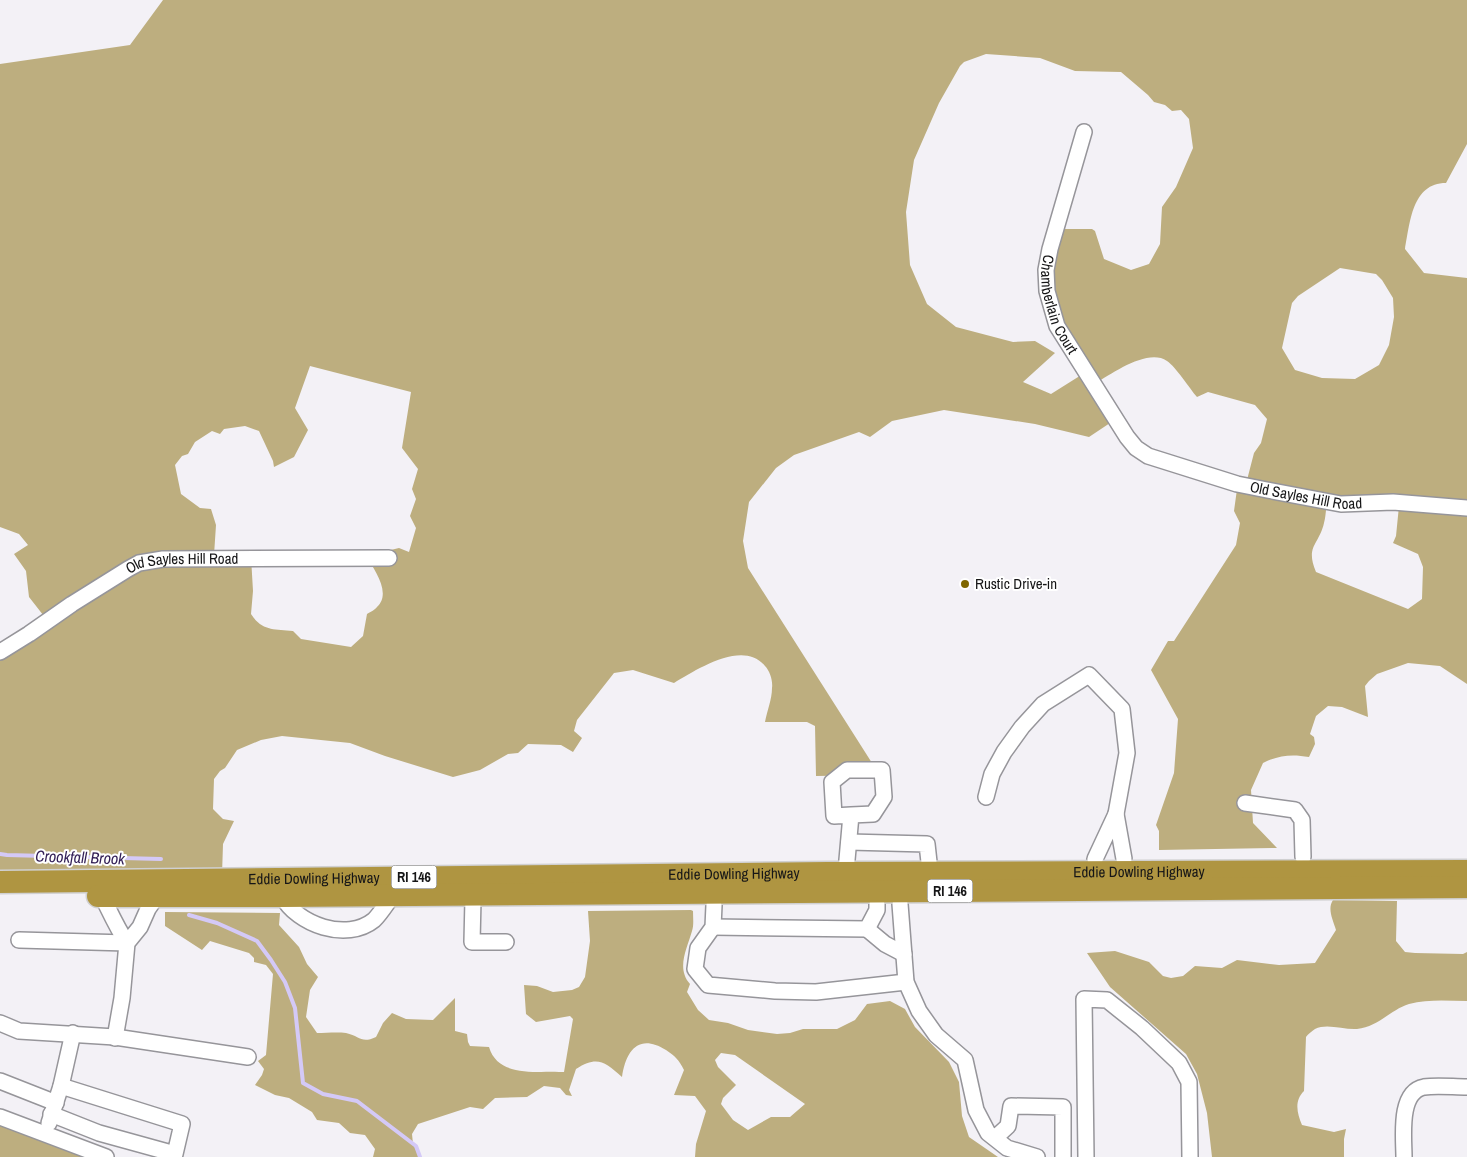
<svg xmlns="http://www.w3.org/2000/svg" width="1467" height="1157" viewBox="0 0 1467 1157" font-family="'Archivo Narrow',sans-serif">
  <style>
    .forest { fill: #bdae7f; fill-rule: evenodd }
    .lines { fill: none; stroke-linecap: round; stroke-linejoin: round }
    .stream { stroke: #d4c9f7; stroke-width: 4 }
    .minor-casing { stroke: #96959a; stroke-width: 18 }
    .highway-casing { stroke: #d0d0d1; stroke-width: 25 }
    .minor { stroke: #fff; stroke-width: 15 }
    .highway { stroke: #af9541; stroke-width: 22 }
    .poi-dot { fill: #806700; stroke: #fff; stroke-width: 2 }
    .labels { text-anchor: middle; stroke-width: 4; stroke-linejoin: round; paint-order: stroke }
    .shield { fill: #fff; stroke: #5c5c5d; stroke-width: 1 }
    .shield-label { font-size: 14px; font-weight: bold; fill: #161617 }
    .street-label { font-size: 15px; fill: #161617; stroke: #fff }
    .poi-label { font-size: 15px; fill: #161617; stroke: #fff; text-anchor: start }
    .water-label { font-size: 16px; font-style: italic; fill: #332057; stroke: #fff }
  </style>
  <rect width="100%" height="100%" fill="#f3f1f6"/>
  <!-- forest -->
  <g class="forest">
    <path d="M163,0H1467V144L1446,183C1412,183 1410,223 1405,249L1424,273L1467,278V684L1440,666L1408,663L1377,674L1369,681L1365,686L1368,717L1342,707L1328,706L1316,716L1310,734L1314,737L1315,744L1309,757C1292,754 1279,755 1263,763L1251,790L1253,823L1277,848L1159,850V831L1156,825L1174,773L1178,719L1151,670L1168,641H1174L1236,545L1240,523L1234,511L1238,482L1247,480L1254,453L1261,443L1267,419L1255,405L1208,392L1197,397C1190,389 1176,367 1167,361C1148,348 1113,373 1096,383L1116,419L1089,437L1035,424L944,410L892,421L870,437L859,432L794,455L776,468L749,502L743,541L748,568L879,774L878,775L816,776L815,726L807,722H765C767,711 772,699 772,688C773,681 770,671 765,666C743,639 696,670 674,683L633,670L614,673L577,720L574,731L582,738L573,752L561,745L528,744L518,753L508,754L480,770L453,777L385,756L350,743L282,736L261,740L237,750L225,768L220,771L214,779L213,809L223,819L234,821L223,844L222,875L0,874V650L47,620L29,597L26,571L14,554L28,545L19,534L0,527V64L130,45ZM986,54L1040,58L1075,71L1121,72L1148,95L1154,102L1165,105L1172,111L1181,110L1189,119L1193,148L1176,187L1162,207L1160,244L1149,264L1131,270L1104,259L1095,231L1092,229H1055L1050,298L1086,372L1051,394L1023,382L1055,353L1035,341L1013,342L956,327L927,304L910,265L906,212L914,160L939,103L960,66L964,62ZM1340,268L1376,274L1382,280L1393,298L1394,317L1389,345L1379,365L1355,379L1322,378L1295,370L1282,348L1292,303L1298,296ZM310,366L411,392L402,448L418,469L412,489L416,499L410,516L416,528L409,552L399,548L366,556C374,569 392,593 377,607C375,610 370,612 367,614L363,636L351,647L301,639L293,631C274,629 262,631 251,614L253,591L251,557L214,555L216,525L211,509L200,508L181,494L175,465L182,456L188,454L195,442L212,431L220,434L224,429L245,426L259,431L273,461L274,467L294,457L308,430L295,408ZM1327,499L1399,506L1396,536L1393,543L1418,554L1423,567L1422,599L1408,609L1316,572C1305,546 1319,545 1324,523C1326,516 1326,507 1327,499Z"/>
    <path d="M1333,900L1397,901L1396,941L1405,952L1415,953L1463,954L1467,952V1001C1448,1001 1428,999 1409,1004C1390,1010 1378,1027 1357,1029C1344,1030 1327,1023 1315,1029C1312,1031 1308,1034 1306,1037L1304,1091C1294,1101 1297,1113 1302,1125L1334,1132L1346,1129L1344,1139V1157H1212L1207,1113L1197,1074L1186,1054L1110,987L1087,953L1115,951L1149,962L1163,976L1171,978L1183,976L1195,966L1222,968L1237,960L1279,965L1315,963L1336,930C1333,920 1327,909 1333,900Z"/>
    <path d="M691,910L693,911C693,918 694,925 692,931C687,949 676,968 690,984L687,992L698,1010L709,1020L728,1023L748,1030L777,1034L790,1033L803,1029H837L855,1020L867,1004L890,1001L905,1009L915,1027L949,1062L959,1082L962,1116L969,1137L998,1157H695L696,1144L706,1111L695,1096L674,1095L684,1070C679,1060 675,1056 666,1050C639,1033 626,1050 622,1077C604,1061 597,1056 576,1069L569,1090L572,1096L566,1095L560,1088L544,1086L527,1097L495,1098L483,1109L470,1107L418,1124L412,1134L413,1144L420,1157H373L375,1149L365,1135L350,1133L339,1123L317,1120L312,1112L289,1098L275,1095L255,1085L262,1075L264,1069L258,1061L266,1055L273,974L266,965L254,962V958L249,953L210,941L202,950L165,926V912L280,913L279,925L299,947L307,964L318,977L310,990L306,1017L317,1033C326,1033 337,1032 346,1033C360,1036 361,1044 376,1037L383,1023L392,1013L406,1019L433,1020L455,998V1031L467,1034L468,1042L470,1046L489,1047C498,1077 534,1071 559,1072H564L573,1019L570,1016L536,1022L526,1014L524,985L537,986L553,992L572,990L579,987L585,977L590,941L588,911ZM721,1053L735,1055L805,1104L790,1117H771L748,1130L733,1120L721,1104L723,1098L736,1085L718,1067L715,1060Z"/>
    <polygon points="0,1116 105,1157 0,1157"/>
  </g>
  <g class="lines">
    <!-- stream -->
    <g class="stream">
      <polyline points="0,854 7,855 161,859"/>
      <polyline points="189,915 217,923 257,941 271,960 285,982 295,1008 303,1083 323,1094 357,1101 416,1146 420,1157"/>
    </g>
    <!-- minor casing -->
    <g class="minor-casing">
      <g id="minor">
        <path id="s1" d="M1084,132L1050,249L1046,270L1047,291L1057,326L1127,437L1136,448L1148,456L1237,484L1267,490L1341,504L1393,502L1467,508"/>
        <path id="s2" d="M0,652L29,634L72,604L128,569L139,563L163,559L389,558"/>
        <polyline points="986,797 992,774 1004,752 1022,727 1043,704 1089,675 1122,709 1127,753 1116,814"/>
        <polyline points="1245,803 1295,810 1302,820 1303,857"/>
        <polyline points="849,842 927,844 929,862"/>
        <polyline points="1095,859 1116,814 1124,859"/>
        <polyline points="846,871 851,815 834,816 832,782 847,770 882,770 884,797 873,814 851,815"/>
        <path d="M102,896C110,912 117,928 127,943"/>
        <path d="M282,896C297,925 347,942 374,920C381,913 387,903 393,895"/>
        <polyline points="473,899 472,942 506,942"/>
        <polyline points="900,904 906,982 919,1011 936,1035 965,1060 976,1110 988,1133 1007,1148 1037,1157"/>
        <polyline points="714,905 713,927 698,948 695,969 708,985 775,991 816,992 906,982"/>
        <polyline points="713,927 867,929 877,910 877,904"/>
        <polyline points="867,929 885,944 904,954"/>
        <polyline points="19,940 127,943"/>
        <polyline points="0,1023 19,1031 115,1037 248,1057"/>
        <polyline points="115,1038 122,998 127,943 140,927 148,909 157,896"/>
        <polyline points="0,1081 56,1103"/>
        <polyline points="51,1114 99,1133 175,1154 182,1124 61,1086"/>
        <polyline points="0,1117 106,1157"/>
        <polyline points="49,1123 61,1086 73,1033"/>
        <polyline points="995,1138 1008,1126 1011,1106 1063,1107 1063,1157"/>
        <polyline points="1086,1157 1084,999 1107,1000 1142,1028 1179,1063 1189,1082 1190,1157"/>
        <path d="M1404,1157C1404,1138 1398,1092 1424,1087C1437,1085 1453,1087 1467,1087"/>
      </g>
    </g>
    <!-- highway casing -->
    <g class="highway-casing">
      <g id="highway">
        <path id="s3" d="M0,882L828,873L1467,871"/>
        <polyline points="98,896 282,896 1467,887"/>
      </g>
    </g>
    <!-- minor -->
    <use href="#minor" class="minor"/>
    <!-- highway -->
    <use href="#highway" class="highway"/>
  </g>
  <!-- markers -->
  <circle class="poi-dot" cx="965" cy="584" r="5"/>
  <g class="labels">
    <!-- shield labels -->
    <g class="shield">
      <rect x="391.5" y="865.5" width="45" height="23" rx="4"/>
      <rect x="927.5" y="879.5" width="45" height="23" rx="4"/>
    </g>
    <g class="shield-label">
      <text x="414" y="882">RI 146</text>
      <text x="950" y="896">RI 146</text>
    </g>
    <!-- street labels -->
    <g class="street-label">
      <text dy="5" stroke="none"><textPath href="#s1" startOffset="180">Chamberlain Court</textPath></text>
      <text dy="5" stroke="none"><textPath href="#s1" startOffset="524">Old Sayles Hill Road</textPath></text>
      <text dy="5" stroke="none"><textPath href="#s2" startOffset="208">Old Sayles Hill Road</textPath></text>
      <text dy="5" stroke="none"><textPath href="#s3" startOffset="1139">Eddie Dowling Highway</textPath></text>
      <text dy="5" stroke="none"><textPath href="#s3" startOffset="734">Eddie Dowling Highway</textPath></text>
      <text dy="5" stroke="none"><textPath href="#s3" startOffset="314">Eddie Dowling Highway</textPath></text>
    </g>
    <!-- poi labels -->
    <g class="poi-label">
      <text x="975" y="589">Rustic Drive-in</text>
    </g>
    <!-- water labels -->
    <g class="water-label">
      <text transform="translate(80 857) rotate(2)" y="6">Crookfall Brook</text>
    </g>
  </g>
</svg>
